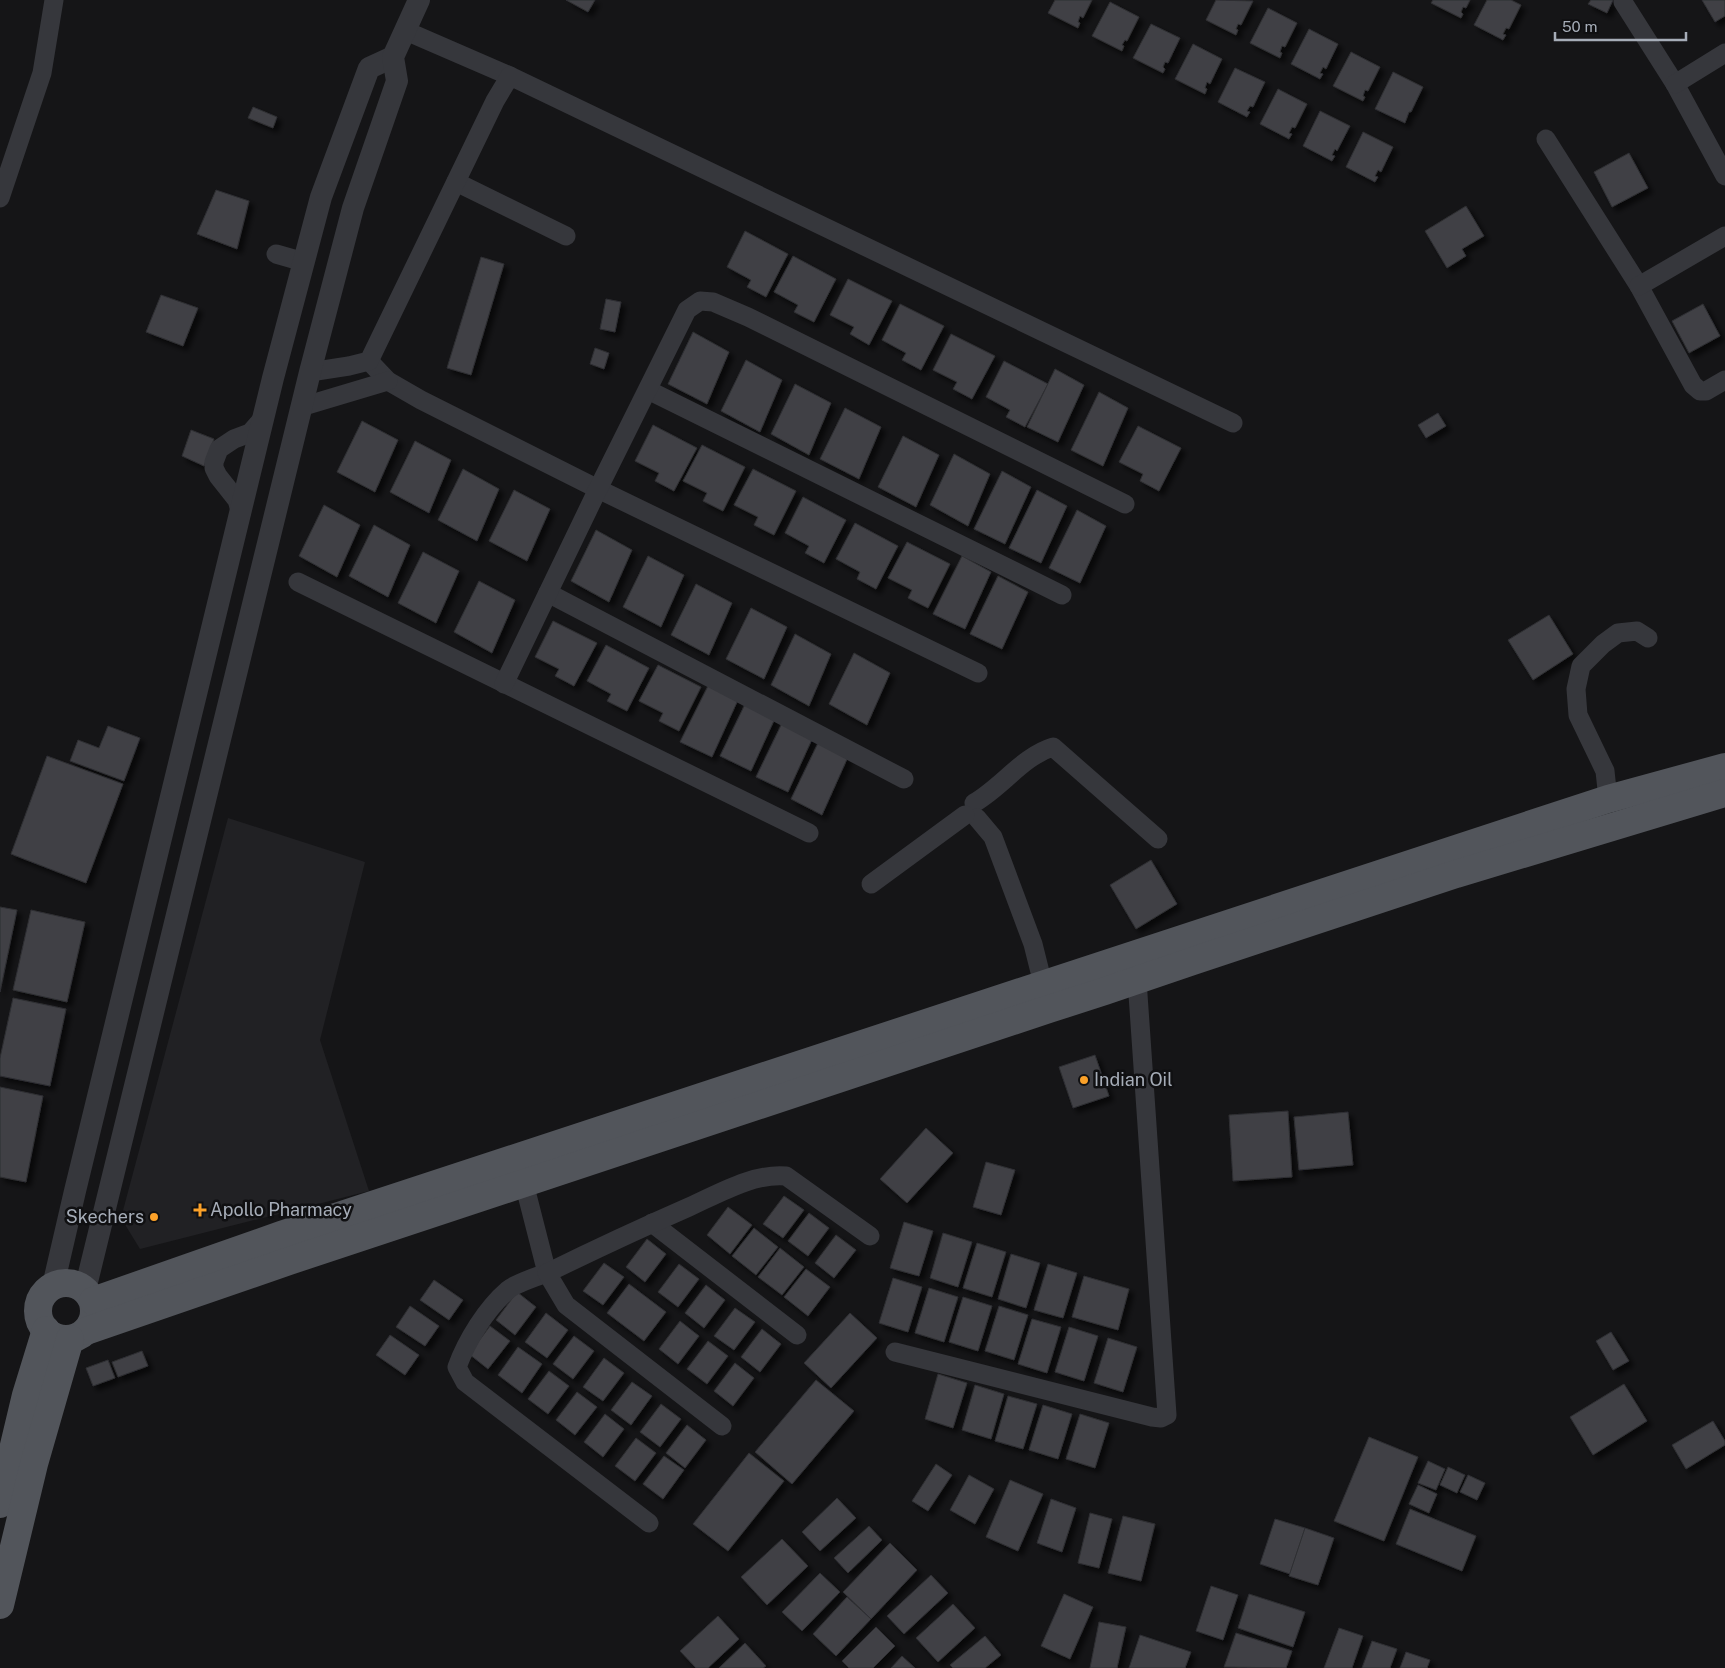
<svg xmlns="http://www.w3.org/2000/svg" width="1725" height="1668" viewBox="0 0 1725 1668" font-family="'Public Sans',sans-serif">
  <style>
    .built { fill: #212124 }
    .building { fill: #3f4044; stroke: #2f2f33; filter: url(#shadow) }
    .lines { fill: none; stroke-linecap: round; stroke-linejoin: round }
    .minor { stroke: #36373c; stroke-width: 19 }
    .tertiary { stroke: #36373c; stroke-width: 22 }
    .primary { stroke: #52555b; stroke-width: 28 }
    .poi-dot { fill: #fba129; stroke: #101012; stroke-width: 2 }
    .labels { text-anchor: middle; stroke-width: 5; stroke-linejoin: round; paint-order: stroke }
    .poi-label { font-size: 18px; fill: #a6adb8; stroke: #101012; text-anchor: start }
  </style>
  <defs>
    <filter id="shadow"><feDropShadow dx="4.5" dy="4.5" stdDeviation="2.5" flood-color="#0009"/></filter>
  </defs>
  <rect width="100%" height="100%" fill="#151517"/>
  <!-- built -->
  <polygon class="built" points="228,818 365,862 320,1040 369,1191 140,1249 121,1218"/>
  <!-- building -->
  <g class="building">
    <polygon points="566,0 595,0 588,12"/>
    <polygon points="1055,0 1092,0 1083,18 1080,16 1078,22 1080,23 1078,28 1048,13"/>
    <polygon points="1216,0 1253,1 1241,25 1238,24 1236,29 1238,30 1236,35 1206,20"/>
    <polygon points="1433,0 1470,0 1466,8 1463,7 1461,12 1463,14 1461,18 1431,3"/>
    <polygon points="1487,0 1511,0 1521,5 1509,29 1506,28 1503,34 1506,35 1503,40 1474,25"/>
    <polygon points="1591,0 1613,0 1607,13 1588,4"/>
    <polygon points="1702,0 1725,0 1725,16 1715,22"/>
    <polygon points="1110,2 1139,17 1127,41 1125,40 1122,45 1124,46 1122,51 1092,36"/>
    <polygon points="1268,8 1297,23 1285,47 1282,46 1280,52 1282,53 1280,58 1250,43"/>
    <polygon points="1151,24 1180,38 1168,63 1165,62 1163,67 1165,69 1163,73 1133,58"/>
    <polygon points="1309,29 1338,44 1326,69 1323,67 1320,73 1323,74 1320,79 1291,64"/>
    <polygon points="1193,44 1222,59 1210,84 1207,82 1205,88 1207,89 1205,94 1175,79"/>
    <polygon points="1351,52 1380,67 1368,91 1365,90 1363,96 1365,97 1363,101 1333,86"/>
    <polygon points="1235,68 1265,82 1253,107 1250,106 1247,111 1250,112 1247,117 1218,102"/>
    <polygon points="1393,72 1423,87 1411,112 1409,112 1405,123 1375,109"/>
    <polygon points="1278,89 1307,104 1295,128 1292,127 1289,133 1292,134 1289,139 1260,124"/>
    <polygon points="253,107 277,117 273,128 248,118"/>
    <polygon points="1320,111 1350,126 1337,151 1335,149 1332,155 1335,156 1332,161 1303,146"/>
    <polygon points="1363,132 1393,147 1381,172 1378,170 1375,176 1378,177 1375,182 1346,167"/>
    <polygon points="1629,153 1648,188 1612,207 1594,172"/>
    <polygon points="216,190 249,201 237,249 197,234"/>
    <polygon points="1466,206 1484,236 1462,249 1466,256 1447,268 1425,231"/>
    <polygon points="745,231 788,254 766,297 747,287 751,280 727,267"/>
    <polygon points="793,256 836,279 814,322 794,312 798,305 774,292"/>
    <polygon points="481,257 504,264 471,375 447,368"/>
    <polygon points="848,279 892,301 869,345 850,334 854,327 830,315"/>
    <polygon points="161,295 198,308 183,346 146,332"/>
    <polygon points="606,299 621,302 615,332 600,329"/>
    <polygon points="900,304 944,326 921,370 902,360 906,353 882,340"/>
    <polygon points="1703,304 1720,336 1689,353 1672,321"/>
    <polygon points="693,332 729,352 707,404 668,384"/>
    <polygon points="951,334 995,356 972,399 953,389 957,382 933,370"/>
    <polygon points="595,348 609,353 604,369 590,364"/>
    <polygon points="746,360 782,380 760,432 721,411"/>
    <polygon points="1004,361 1048,384 1025,427 1006,417 1010,410 986,397"/>
    <polygon points="1055,369 1084,385 1058,442 1027,427"/>
    <polygon points="795,384 831,403 809,455 771,434"/>
    <polygon points="1099,392 1128,408 1103,466 1071,450"/>
    <polygon points="845,408 881,427 859,479 820,459"/>
    <polygon points="1438,413 1446,426 1426,438 1418,425"/>
    <polygon points="362,421 398,440 375,492 337,472"/>
    <polygon points="653,425 697,448 674,491 655,481 659,473 635,461"/>
    <polygon points="1138,426 1181,448 1159,491 1140,481 1143,474 1119,462"/>
    <polygon points="191,430 214,439 204,466 182,456"/>
    <polygon points="903,436 939,455 916,507 878,487"/>
    <polygon points="415,441 451,460 429,513 390,492"/>
    <polygon points="702,445 745,467 723,511 703,501 707,493 683,481"/>
    <polygon points="954,454 990,474 968,526 930,505"/>
    <polygon points="463,469 499,489 477,541 438,520"/>
    <polygon points="753,469 796,491 774,535 754,525 758,517 734,505"/>
    <polygon points="1002,471 1031,487 1005,544 974,529"/>
    <polygon points="514,490 550,509 527,561 489,541"/>
    <polygon points="1037,490 1067,506 1041,563 1009,548"/>
    <polygon points="803,497 846,520 824,563 805,553 809,546 785,533"/>
    <polygon points="324,505 360,525 337,577 299,556"/>
    <polygon points="1077,510 1106,526 1080,583 1049,568"/>
    <polygon points="855,523 898,546 876,589 857,579 860,572 836,559"/>
    <polygon points="374,525 410,545 388,597 349,576"/>
    <polygon points="596,530 632,550 609,602 571,581"/>
    <polygon points="907,542 950,564 928,608 908,598 912,590 888,578"/>
    <polygon points="423,552 459,571 436,623 398,603"/>
    <polygon points="648,556 684,575 661,627 623,607"/>
    <polygon points="962,556 991,572 965,629 933,614"/>
    <polygon points="998,576 1028,592 1002,649 970,634"/>
    <polygon points="479,581 515,600 492,653 454,632"/>
    <polygon points="696,584 732,603 709,655 671,635"/>
    <polygon points="751,608 787,627 764,679 726,659"/>
    <polygon points="1549,615 1573,654 1533,680 1508,640"/>
    <polygon points="553,621 597,643 574,686 555,676 559,669 535,657"/>
    <polygon points="795,634 831,654 809,706 771,685"/>
    <polygon points="606,645 649,668 627,711 607,701 611,694 587,681"/>
    <polygon points="854,653 890,673 867,725 829,704"/>
    <polygon points="658,665 701,687 679,731 659,721 663,713 639,701"/>
    <polygon points="709,684 738,700 712,757 680,742"/>
    <polygon points="748,698 777,714 751,771 720,756"/>
    <polygon points="784,719 814,735 788,792 756,777"/>
    <polygon points="108,726 140,738 124,781 70,761 78,740 99,748"/>
    <polygon points="819,741 848,757 822,815 791,799"/>
    <polygon points="47,756 123,784 86,883 11,854"/>
    <polygon points="1151,860 1177,904 1136,929 1110,885"/>
    <polygon points="0,907 17,910 0,992"/>
    <polygon points="31,910 85,922 67,1002 13,990"/>
    <polygon points="13,998 66,1009 50,1086 0,1076 0,1058"/>
    <polygon points="1095,1055 1109,1096 1073,1108 1059,1067"/>
    <polygon points="0,1087 43,1096 26,1182 0,1177"/>
    <polygon points="1288,1111 1292,1177 1233,1181 1229,1115"/>
    <polygon points="1348,1112 1353,1165 1299,1170 1294,1117"/>
    <polygon points="926,1128 953,1153 907,1203 880,1179"/>
    <polygon points="986,1162 1015,1170 1001,1215 973,1207"/>
    <polygon points="784,1196 804,1210 783,1238 763,1224"/>
    <polygon points="728,1207 752,1225 730,1254 707,1235"/>
    <polygon points="809,1213 829,1228 808,1256 788,1241"/>
    <polygon points="904,1222 933,1231 919,1276 890,1268"/>
    <polygon points="754,1228 778,1247 756,1275 732,1256"/>
    <polygon points="943,1233 972,1242 958,1287 930,1278"/>
    <polygon points="836,1235 856,1250 834,1278 815,1263"/>
    <polygon points="647,1239 666,1254 645,1282 626,1267"/>
    <polygon points="977,1243 1006,1252 992,1297 963,1288"/>
    <polygon points="780,1248 804,1267 782,1295 758,1277"/>
    <polygon points="1011,1254 1040,1263 1026,1308 998,1299"/>
    <polygon points="604,1263 624,1277 603,1305 583,1291"/>
    <polygon points="679,1264 699,1279 678,1307 658,1292"/>
    <polygon points="1048,1264 1077,1273 1063,1318 1034,1310"/>
    <polygon points="806,1269 830,1287 808,1316 784,1297"/>
    <polygon points="1084,1276 1129,1289 1118,1330 1072,1317"/>
    <polygon points="893,1278 922,1287 908,1332 879,1323"/>
    <polygon points="434,1280 463,1300 449,1320 420,1300"/>
    <polygon points="629,1284 666,1312 644,1341 607,1313"/>
    <polygon points="706,1285 725,1300 704,1328 685,1313"/>
    <polygon points="929,1288 958,1297 944,1342 915,1333"/>
    <polygon points="517,1292 536,1307 515,1335 496,1320"/>
    <polygon points="963,1297 992,1306 978,1351 949,1342"/>
    <polygon points="410,1306 439,1326 425,1346 396,1327"/>
    <polygon points="999,1306 1028,1315 1014,1360 985,1351"/>
    <polygon points="735,1308 755,1322 734,1350 714,1336"/>
    <polygon points="546,1313 568,1330 547,1358 525,1342"/>
    <polygon points="850,1313 877,1338 831,1388 804,1363"/>
    <polygon points="1032,1319 1061,1327 1047,1373 1018,1364"/>
    <polygon points="680,1321 699,1336 678,1364 659,1349"/>
    <polygon points="490,1326 510,1341 488,1369 469,1354"/>
    <polygon points="1069,1327 1098,1336 1084,1381 1055,1372"/>
    <polygon points="762,1329 781,1344 760,1372 741,1357"/>
    <polygon points="1611,1332 1629,1361 1613,1370 1596,1341"/>
    <polygon points="390,1335 419,1355 405,1375 376,1355"/>
    <polygon points="574,1336 594,1351 573,1379 553,1364"/>
    <polygon points="1108,1338 1137,1347 1123,1392 1094,1383"/>
    <polygon points="708,1341 728,1356 707,1384 687,1369"/>
    <polygon points="518,1347 542,1364 522,1393 498,1375"/>
    <polygon points="142,1351 148,1366 118,1377 112,1362"/>
    <polygon points="604,1358 624,1373 603,1401 583,1387"/>
    <polygon points="108,1360 115,1378 93,1386 86,1368"/>
    <polygon points="735,1363 754,1378 733,1406 714,1391"/>
    <polygon points="549,1371 569,1386 548,1414 528,1399"/>
    <polygon points="938,1374 967,1383 953,1428 925,1419"/>
    <polygon points="816,1380 854,1411 792,1484 755,1452"/>
    <polygon points="632,1382 652,1396 631,1425 611,1410"/>
    <polygon points="1624,1384 1647,1421 1593,1455 1570,1417"/>
    <polygon points="975,1385 1004,1394 991,1439 962,1430"/>
    <polygon points="577,1392 597,1407 575,1435 556,1420"/>
    <polygon points="1008,1396 1037,1404 1023,1449 995,1441"/>
    <polygon points="661,1404 681,1419 660,1447 640,1432"/>
    <polygon points="1043,1405 1072,1414 1058,1459 1029,1450"/>
    <polygon points="605,1414 624,1429 603,1457 584,1442"/>
    <polygon points="1080,1414 1109,1423 1095,1468 1066,1459"/>
    <polygon points="1713,1421 1725,1441 1725,1445 1686,1469 1672,1445"/>
    <polygon points="687,1425 706,1440 685,1468 666,1453"/>
    <polygon points="1369,1437 1418,1457 1384,1541 1334,1521"/>
    <polygon points="636,1438 656,1453 635,1481 615,1466"/>
    <polygon points="749,1453 784,1481 728,1551 693,1524"/>
    <polygon points="664,1456 684,1470 663,1499 643,1484"/>
    <polygon points="1428,1461 1445,1469 1436,1490 1418,1483"/>
    <polygon points="936,1464 952,1475 928,1511 912,1501"/>
    <polygon points="1448,1467 1465,1475 1457,1493 1440,1485"/>
    <polygon points="969,1475 994,1489 975,1524 950,1510"/>
    <polygon points="1468,1475 1485,1483 1477,1500 1460,1492"/>
    <polygon points="1010,1480 1043,1494 1018,1551 986,1537"/>
    <polygon points="1418,1485 1437,1494 1429,1513 1409,1504"/>
    <polygon points="837,1498 856,1518 820,1551 802,1532"/>
    <polygon points="1051,1499 1076,1508 1062,1552 1037,1543"/>
    <polygon points="1410,1509 1476,1536 1462,1571 1396,1544"/>
    <polygon points="1090,1513 1112,1519 1099,1568 1078,1563"/>
    <polygon points="1123,1516 1155,1524 1141,1581 1108,1573"/>
    <polygon points="1275,1519 1305,1528 1290,1574 1260,1564"/>
    <polygon points="869,1526 882,1540 848,1573 834,1558"/>
    <polygon points="1305,1528 1334,1538 1318,1585 1289,1576"/>
    <polygon points="782,1539 808,1566 767,1605 741,1577"/>
    <polygon points="890,1543 917,1570 871,1619 843,1592"/>
    <polygon points="820,1573 840,1592 802,1631 782,1612"/>
    <polygon points="931,1575 948,1593 904,1634 887,1616"/>
    <polygon points="1211,1586 1238,1595 1223,1640 1196,1631"/>
    <polygon points="1064,1594 1093,1607 1070,1659 1041,1646"/>
    <polygon points="1249,1594 1305,1612 1293,1647 1238,1628"/>
    <polygon points="847,1597 871,1619 836,1656 813,1634"/>
    <polygon points="953,1604 975,1628 938,1662 916,1638"/>
    <polygon points="718,1616 739,1639 708,1668 696,1668 680,1651"/>
    <polygon points="1099,1622 1126,1627 1117,1668 1090,1668"/>
    <polygon points="876,1627 895,1646 873,1668 849,1668 842,1661"/>
    <polygon points="1339,1628 1363,1636 1352,1668 1324,1668"/>
    <polygon points="1236,1633 1292,1651 1286,1668 1224,1667"/>
    <polygon points="1140,1635 1191,1652 1185,1668 1129,1668"/>
    <polygon points="985,1636 1001,1655 985,1668 953,1668 950,1665"/>
    <polygon points="1372,1641 1397,1649 1390,1668 1362,1668"/>
    <polygon points="745,1643 766,1666 763,1668 719,1668"/>
    <polygon points="1406,1652 1430,1660 1427,1668 1400,1668"/>
    <polygon points="902,1656 915,1668 891,1668"/>
  </g>
  <g class="lines">
    <!-- minor -->
    <g class="minor">
      <polyline points="1623,2 1675,84 1725,176"/>
      <polyline points="406,31 510,76"/>
      <polyline points="1675,84 1725,53"/>
      <polyline points="1546,139 1639,286 1693,385 1700,391 1706,391 1725,380"/>
      <polyline points="456,182 566,236"/>
      <polyline points="0,198 42,73 54,0"/>
      <polyline points="276,254 304,262"/>
      <polyline points="1639,286 1725,236"/>
      <polyline points="369,361 388,381 421,400 598,489 978,673"/>
      <polyline points="310,372 349,366 369,361 495,101 510,76 1233,423"/>
      <polyline points="648,390 1062,595"/>
      <polyline points="301,407 388,381"/>
      <polyline points="241,514 237,500 218,476 214,468 214,462 219,449 234,439 250,433 264,417"/>
      <polyline points="298,582 809,833"/>
      <polyline points="548,593 904,779"/>
      <polyline points="504,684 598,489 687,310 700,301 713,302 748,317 1125,504"/>
      <polyline points="1608,799 1605,771 1578,715 1576,689 1581,666 1603,644 1618,633 1637,631 1648,638"/>
      <path d="M974,803C1002,787 1023,756 1053,747L1158,839"/>
      <polyline points="977,818 993,837 1033,944 1043,984"/>
      <polyline points="871,884 965,815"/>
      <path d="M524,1183L547,1273C536,1277 516,1283 508,1290C486,1309 467,1340 457,1367L465,1382L649,1523"/>
      <polyline points="652,1223 797,1335"/>
      <polyline points="895,1352 1152,1417 1161,1418 1167,1415 1137,980"/>
      <path d="M722,1426L566,1305L547,1273C594,1250 641,1228 689,1207C718,1194 753,1173 786,1176L870,1236"/>
    </g>
    <!-- tertiary -->
    <g class="tertiary">
      <polyline points="53,1286 75,1191 273,378 321,197 369,68 393,57"/>
      <polyline points="85,1290 310,372 353,208 397,81 393,57 419,0"/>
    </g>
    <!-- primary -->
    <g class="primary">
      <circle cx="66" cy="1311" r="28"/>
      <polyline points="93,1301 281,1235 1608,799 1725,767"/>
      <polyline points="86,1331 289,1261 1049,1009 1105,991 1193,961 1456,874 1725,793"/>
      <polyline points="0,1504 26,1395 46,1330"/>
      <polyline points="0,1605 34,1464 70,1339"/>
    </g>
  </g>
  <!-- markers -->
  <g class="poi-dot">
    <circle cx="1084" cy="1080" r="5"/>
    <path d="M197.5 1202.5h5v5h5v5h-5v5h-5v-5h-5v-5h5z"/>
    <circle cx="154" cy="1217" r="5"/>
  </g>
  <g class="labels">
    <!-- poi labels -->
    <g class="poi-label">
      <text x="1094" y="1086">Indian Oil</text>
      <text x="210" y="1216">Apollo Pharmacy</text>
      <text x="144" y="1223" text-anchor="end">Skechers</text>
    </g>
  </g>
  <!-- scale -->
  <path d="M1555 32v8h131v-8" fill="none" stroke="#a6adb8" stroke-width="2.5"/>
  <text x="1562" y="32" font-size="15" fill="#a6adb8" stroke="#101012" stroke-width="4" paint-order="stroke">50 m</text>
</svg>
